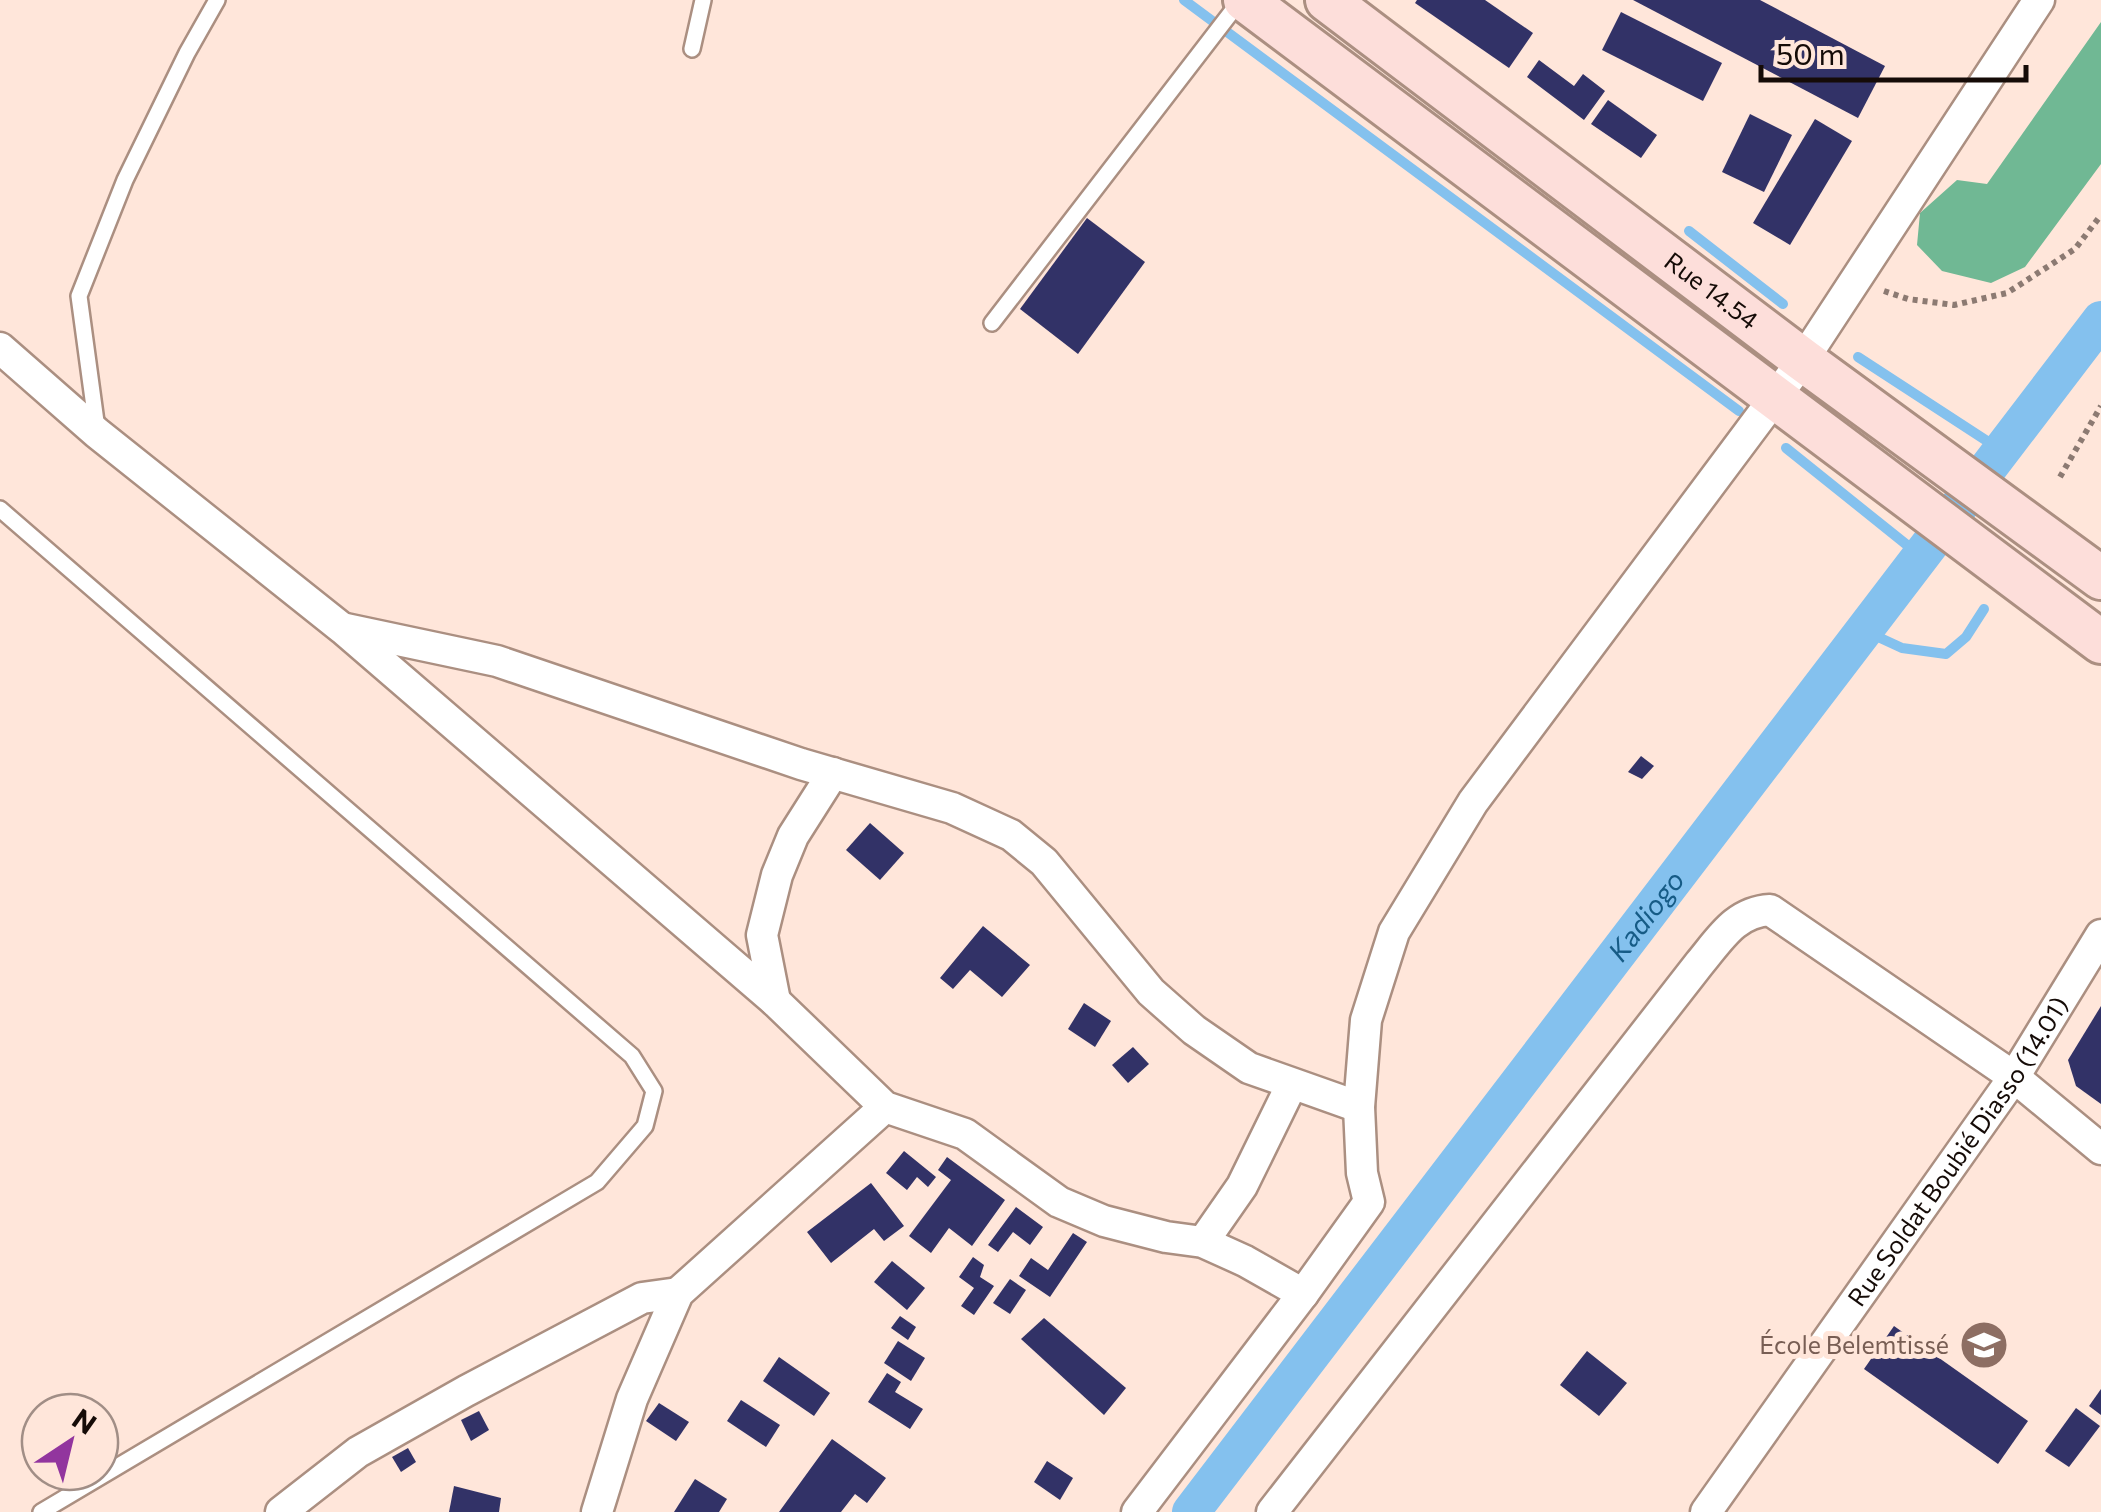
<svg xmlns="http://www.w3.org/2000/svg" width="2101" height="1512" viewBox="0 0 2101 1512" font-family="Commissioner,sans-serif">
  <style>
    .forest { fill: #70b894 }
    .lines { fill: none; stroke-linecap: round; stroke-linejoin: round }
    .stream { stroke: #84c1ee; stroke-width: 10 }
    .canal { stroke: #84c1ee; stroke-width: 38 }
    .building { fill: #323267 }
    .lane-casing { stroke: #ab8f81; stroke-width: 20 }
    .street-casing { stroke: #ab8f81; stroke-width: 35 }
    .secondary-casing { stroke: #ab8f81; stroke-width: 48 }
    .path { stroke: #8c7a72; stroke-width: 6; stroke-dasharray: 5 5; stroke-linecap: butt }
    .lane { stroke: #fff; stroke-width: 15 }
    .street { stroke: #fff; stroke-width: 30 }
    .secondary { stroke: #fddeda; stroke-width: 42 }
    .labels { text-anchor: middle; stroke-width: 10; stroke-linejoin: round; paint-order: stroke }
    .street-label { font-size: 25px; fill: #150b07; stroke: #ffe6da }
    .education-label { font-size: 25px; fill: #785e54; stroke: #ffe6da; text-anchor: end }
    .water-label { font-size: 28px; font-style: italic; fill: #165b86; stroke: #ffe6da }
  </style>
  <rect width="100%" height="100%" fill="#ffe6da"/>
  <!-- forest -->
  <polygon class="forest" points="2101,22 2101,164 2025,267 1991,283 1942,271 1917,245 1920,213 1957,180 1987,184"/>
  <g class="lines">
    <!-- stream -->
    <g class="stream">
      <polyline points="1184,0 1739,411"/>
      <polyline points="1689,231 1783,304"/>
      <polyline points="1858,357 1987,441 2007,441"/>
      <polyline points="1786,448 1907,545 1913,564"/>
      <polyline points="1863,630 1902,648 1946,654 1966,637 1984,609"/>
    </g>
    <!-- canal -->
    <path class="canal" id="s1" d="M1191,1512L2101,320"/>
  </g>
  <!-- building -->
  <g class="building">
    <polygon points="1417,0 1485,0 1533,33 1509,68 1415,3"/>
    <polygon points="1633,0 1760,0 1885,66 1858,118"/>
    <polygon points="1621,12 1722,63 1703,101 1602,50"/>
    <polygon points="1539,60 1574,86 1583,74 1605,91 1584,120 1527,77"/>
    <polygon points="1608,100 1657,135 1641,158 1591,124"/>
    <polygon points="1750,114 1792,135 1764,192 1722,172"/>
    <polygon points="1815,119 1852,141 1790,245 1753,223"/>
    <polygon points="1087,218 1145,262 1078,354 1020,309"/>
    <polygon points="1641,756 1654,766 1642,779 1628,772"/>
    <polygon points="870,823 904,853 880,880 846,850"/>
    <polygon points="983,926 1030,965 1002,997 970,970 953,989 940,978"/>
    <polygon points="1084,1003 1111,1021 1095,1047 1068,1029"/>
    <polygon points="2101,1006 2101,1104 2076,1086 2068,1060"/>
    <polygon points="1133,1047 1149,1064 1128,1083 1112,1065"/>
    <polygon points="904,1151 936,1177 928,1187 917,1177 907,1190 886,1173"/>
    <polygon points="947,1157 1005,1200 972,1246 949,1228 931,1253 909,1236 951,1180 938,1170"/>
    <polygon points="871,1183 904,1226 884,1241 874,1229 831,1263 807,1232"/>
    <polygon points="1016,1207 1043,1227 1030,1245 1013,1232 998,1252 988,1245"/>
    <polygon points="1073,1233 1087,1242 1050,1297 1019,1276 1031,1258 1048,1270"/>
    <polygon points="973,1257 984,1265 980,1277 994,1286 974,1315 961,1306 974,1288 959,1277"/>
    <polygon points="892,1261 925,1288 907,1310 874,1282"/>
    <polygon points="1010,1279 1026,1290 1010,1314 993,1303"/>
    <polygon points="900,1316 916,1327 908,1340 891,1328"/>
    <polygon points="1044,1318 1126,1388 1104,1415 1021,1339"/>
    <polygon points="1894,1326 2028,1421 1998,1464 1864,1369"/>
    <polygon points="898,1341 925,1358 911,1381 884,1363"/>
    <polygon points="1587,1351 1627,1383 1599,1416 1560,1385"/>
    <polygon points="779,1357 830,1393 814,1416 763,1381"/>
    <polygon points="887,1373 901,1382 895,1392 923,1409 910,1429 868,1402"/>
    <polygon points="2101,1389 2101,1415 2089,1406"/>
    <polygon points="741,1400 780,1425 766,1447 727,1421"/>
    <polygon points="659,1403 689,1422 676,1441 646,1421"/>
    <polygon points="2076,1408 2100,1426 2069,1467 2045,1451"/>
    <polygon points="479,1411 489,1430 471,1441 461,1420"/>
    <polygon points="832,1439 886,1478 867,1503 855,1494 841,1512 779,1512"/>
    <polygon points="408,1448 416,1462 401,1472 392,1457"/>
    <polygon points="1047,1461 1073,1478 1060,1500 1034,1482"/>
    <polygon points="695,1479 727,1499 719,1512 674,1512"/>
    <polygon points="454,1486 501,1498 499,1512 449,1512"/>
  </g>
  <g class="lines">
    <!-- lane casing -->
    <g class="lane-casing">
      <g id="lane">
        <polyline points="692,49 703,0"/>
        <polyline points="992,323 1240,1"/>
        <polyline points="97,429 79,296 125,180 187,53 217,0"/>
        <polyline points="0,509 632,1056 654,1091 645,1126 597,1182 41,1512"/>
      </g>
    </g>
    <!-- street casing -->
    <g class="street-casing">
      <g id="street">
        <polyline points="0,348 97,433 343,629 775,1001 885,1107 965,1134 1059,1202 1104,1221 1166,1237 1203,1242 1245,1261 1303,1294"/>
        <polyline points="346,629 497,661 801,764 952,808 1011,835 1044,862 1151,992 1194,1030 1249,1068 1359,1107"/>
        <polyline points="775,1001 762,935 777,875 793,836 833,773"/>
        <polyline points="1203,1242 1242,1186 1292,1084"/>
        <polyline points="281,1512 358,1452 466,1391 642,1298 678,1293"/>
        <polyline points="597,1512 632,1399 678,1293 885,1107"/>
        <polyline points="1137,1512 1303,1294 1369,1202 1362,1173 1359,1107 1366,1020 1394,932 1473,802 1803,360 2039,0"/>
        <path d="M1272,1512L1699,964C1720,939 1735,912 1770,910L2014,1077L2101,1149"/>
        <path id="s2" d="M1706,1512L2014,1077L2101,935"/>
      </g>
    </g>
    <!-- secondary casing -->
    <g class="secondary-casing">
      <g id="secondary">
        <polyline points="1245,0 2101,642"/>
        <path id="s3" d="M1327,0L1803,360L2101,578"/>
      </g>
    </g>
    <!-- path -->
    <g class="path">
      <polyline points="1884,291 1908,299 1954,305 2007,293 2075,249 2101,215"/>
      <polyline points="2060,477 2101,406"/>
    </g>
    <!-- lane -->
    <use href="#lane" class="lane"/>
    <!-- street -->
    <use href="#street" class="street"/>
    <!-- secondary -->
    <use href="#secondary" class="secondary"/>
  </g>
  <!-- icons -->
  <defs>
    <g id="school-disc" transform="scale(2.5)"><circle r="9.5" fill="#8d6e63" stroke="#ffe6da"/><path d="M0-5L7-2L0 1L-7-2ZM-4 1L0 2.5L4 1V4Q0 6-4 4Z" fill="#fff"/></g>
  </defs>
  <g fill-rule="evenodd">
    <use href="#school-disc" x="1984" y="1345"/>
  </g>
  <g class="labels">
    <!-- street labels -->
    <g class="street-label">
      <text dy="9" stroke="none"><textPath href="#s3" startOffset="482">Rue 14.54</textPath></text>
      <text dy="9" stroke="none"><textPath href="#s2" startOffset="440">Rue Soldat Boubié Diasso (14.01)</textPath></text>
    </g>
    <!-- education labels -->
    <g class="education-label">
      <text x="1949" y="1354">École Belemtissé</text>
    </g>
    <!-- water labels -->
    <g class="water-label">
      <text dy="10" stroke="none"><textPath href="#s1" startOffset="750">Kadiogo</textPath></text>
    </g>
  </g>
  <!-- north arrow -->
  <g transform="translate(70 1442) rotate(35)"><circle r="48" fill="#ffe6da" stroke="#a18e86" stroke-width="2.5"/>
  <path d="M0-8L18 38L0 25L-18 38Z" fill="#92359e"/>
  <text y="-15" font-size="28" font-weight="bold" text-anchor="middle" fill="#150b07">N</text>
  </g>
  <!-- scale -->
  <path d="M1761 65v15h265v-15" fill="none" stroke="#150b07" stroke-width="5"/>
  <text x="1776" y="65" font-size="30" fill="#150b07" stroke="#ffe6da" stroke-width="8" paint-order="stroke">50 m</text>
</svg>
